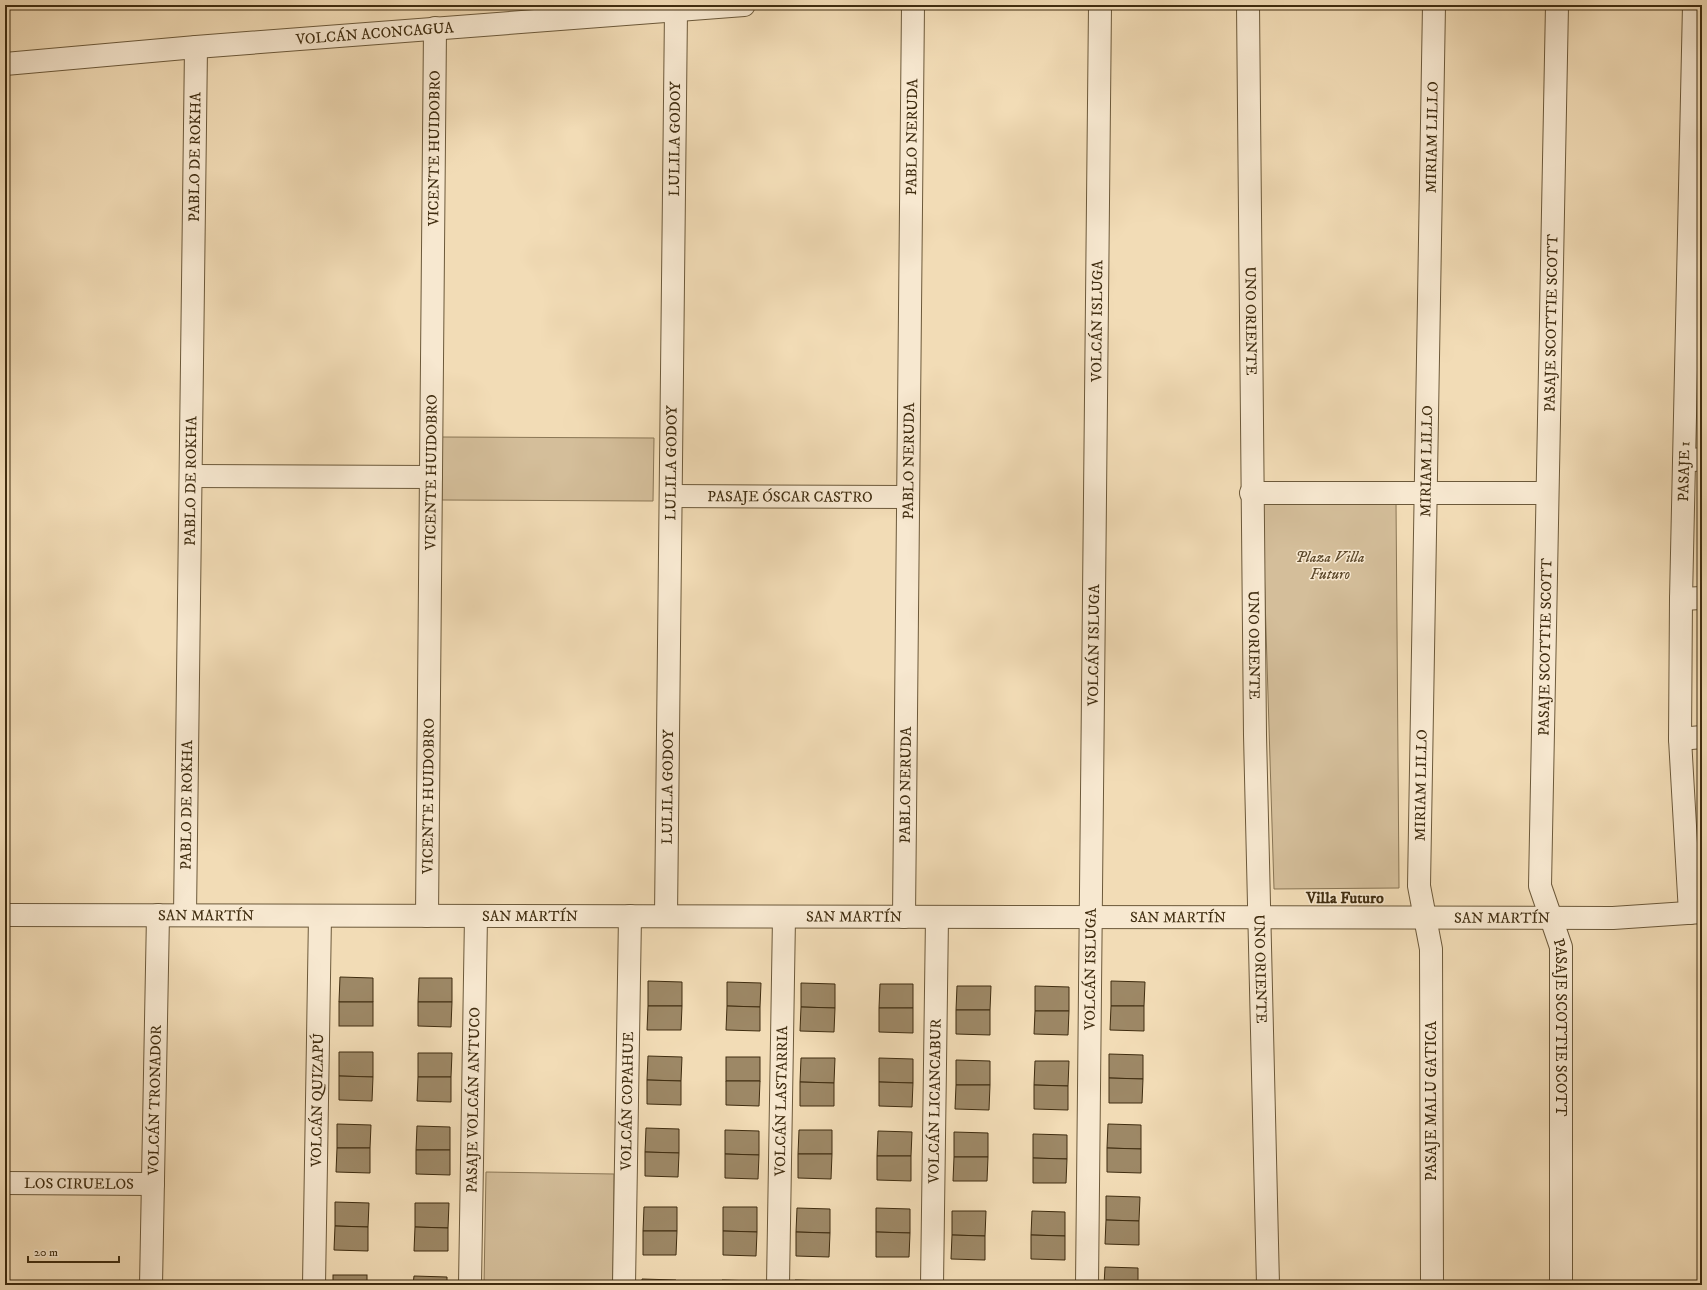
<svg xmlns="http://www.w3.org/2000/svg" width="1707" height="1290" viewBox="0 0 1707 1290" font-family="'IM FELL DW Pica',serif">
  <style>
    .green { fill: #d4be9a; stroke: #8a7655 }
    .building { fill: #9d8866; stroke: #402d10 }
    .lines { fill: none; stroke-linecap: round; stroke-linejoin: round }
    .minor-casing { stroke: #6c593a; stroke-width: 24 }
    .tertiary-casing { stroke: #6c593a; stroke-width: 24 }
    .minor { stroke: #f7e8d0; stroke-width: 22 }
    .tertiary { stroke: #f7e8d0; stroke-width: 22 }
    .labels { text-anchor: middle; stroke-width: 3; stroke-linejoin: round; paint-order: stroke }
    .street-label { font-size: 15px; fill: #402d10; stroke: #f7e8d0 }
    .park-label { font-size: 15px; font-style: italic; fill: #5e4a2c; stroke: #f7e8d0 }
    .neighbourhood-label { font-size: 16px; font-weight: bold; fill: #402d10; stroke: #f7e8d0 }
  </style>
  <rect width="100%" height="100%" fill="#f2dcb6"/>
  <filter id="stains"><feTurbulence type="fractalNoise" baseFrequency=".005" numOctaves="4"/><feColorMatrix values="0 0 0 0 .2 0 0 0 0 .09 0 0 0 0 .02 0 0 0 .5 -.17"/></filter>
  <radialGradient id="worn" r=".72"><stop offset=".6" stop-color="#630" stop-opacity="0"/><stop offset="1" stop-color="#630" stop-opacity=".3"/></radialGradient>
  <!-- green -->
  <g class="green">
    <polygon points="442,437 654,438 653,501 442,500"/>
    <polygon points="1396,499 1399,888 1274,889 1262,500"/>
    <polygon points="486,1172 614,1174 613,1285 484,1285"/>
  </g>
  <!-- building -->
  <g class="building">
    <polygon points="340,977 373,978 373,1002 339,1002"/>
    <polygon points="419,978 452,978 452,1002 418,1002"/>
    <polygon points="648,981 682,982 682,1006 648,1006"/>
    <polygon points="1111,981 1145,982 1144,1006 1111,1006"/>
    <polygon points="727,982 761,983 760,1007 727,1006"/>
    <polygon points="801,983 835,984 835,1008 801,1007"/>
    <polygon points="880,984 913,984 913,1008 879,1008"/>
    <polygon points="957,986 991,986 990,1010 956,1010"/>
    <polygon points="1035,986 1069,987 1069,1011 1035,1011"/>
    <rect x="339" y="1002" width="34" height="24"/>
    <polygon points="418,1002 452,1002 451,1027 418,1026"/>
    <polygon points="648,1006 682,1006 681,1030 647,1030"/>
    <polygon points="727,1006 760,1007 760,1031 726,1030"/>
    <polygon points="1111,1006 1144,1006 1144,1031 1110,1030"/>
    <polygon points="801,1007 835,1008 834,1032 800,1031"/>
    <polygon points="879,1008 913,1008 913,1033 879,1032"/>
    <polygon points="956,1010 990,1010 990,1035 956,1034"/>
    <polygon points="1035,1011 1069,1011 1068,1035 1034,1034"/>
    <polygon points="339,1052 373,1052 373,1077 339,1076"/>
    <polygon points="418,1053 452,1053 451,1077 418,1077"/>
    <polygon points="1109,1054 1143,1055 1143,1079 1109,1078"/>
    <polygon points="648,1056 682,1057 681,1081 647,1080"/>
    <rect x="726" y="1057" width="34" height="24"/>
    <polygon points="801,1058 835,1058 834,1083 800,1082"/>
    <polygon points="879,1058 913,1059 913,1083 879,1082"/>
    <polygon points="956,1060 990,1061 990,1085 956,1085"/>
    <polygon points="1035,1061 1069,1061 1068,1086 1034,1085"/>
    <polygon points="339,1076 373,1077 372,1101 339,1100"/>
    <polygon points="418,1077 451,1077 451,1102 417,1101"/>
    <polygon points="1109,1078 1143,1079 1142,1103 1109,1103"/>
    <polygon points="647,1080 681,1081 681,1105 647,1104"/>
    <polygon points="726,1081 760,1081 759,1106 726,1105"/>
    <polygon points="800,1082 834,1083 834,1106 800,1106"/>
    <polygon points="879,1082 913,1083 912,1107 879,1106"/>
    <polygon points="956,1085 990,1085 989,1110 955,1109"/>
    <polygon points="1034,1085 1068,1086 1068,1110 1034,1109"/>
    <polygon points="337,1124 371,1125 370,1148 337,1148"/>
    <polygon points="1108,1124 1141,1125 1141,1149 1107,1148"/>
    <polygon points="417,1126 450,1127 450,1150 416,1150"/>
    <polygon points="646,1128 679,1129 679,1153 645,1152"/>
    <polygon points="725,1130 759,1131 759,1155 725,1154"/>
    <polygon points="799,1130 832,1130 832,1154 798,1154"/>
    <polygon points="878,1131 912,1132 911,1156 877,1156"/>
    <polygon points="954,1132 988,1133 988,1157 954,1157"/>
    <polygon points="1033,1134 1067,1135 1067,1159 1033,1158"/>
    <polygon points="337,1148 370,1148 370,1173 336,1172"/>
    <polygon points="1107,1148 1141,1149 1141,1173 1107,1172"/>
    <polygon points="416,1150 450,1150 450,1175 416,1174"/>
    <polygon points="645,1152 679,1153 678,1177 645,1176"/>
    <polygon points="725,1154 759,1155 758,1179 725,1178"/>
    <polygon points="798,1154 832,1154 831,1179 798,1178"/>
    <polygon points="877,1156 911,1156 911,1181 877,1180"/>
    <polygon points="954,1157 988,1157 987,1181 953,1181"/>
    <polygon points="1033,1158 1067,1159 1066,1183 1033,1183"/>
    <polygon points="1106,1196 1140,1197 1139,1221 1106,1220"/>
    <polygon points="335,1202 369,1203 368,1227 335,1226"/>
    <polygon points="415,1203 449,1203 448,1228 415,1227"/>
    <polygon points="644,1207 677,1207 677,1231 643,1231"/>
    <polygon points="723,1207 757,1207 757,1232 723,1231"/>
    <polygon points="797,1208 830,1209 830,1233 796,1232"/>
    <polygon points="876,1208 910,1209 910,1233 876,1232"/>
    <polygon points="952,1211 986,1211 985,1236 952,1235"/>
    <polygon points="1032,1211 1065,1212 1065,1236 1031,1235"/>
    <polygon points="1106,1220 1139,1221 1139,1245 1105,1244"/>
    <polygon points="335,1226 368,1227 368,1251 334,1250"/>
    <polygon points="415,1227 448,1228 448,1251 414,1251"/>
    <polygon points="643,1231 677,1231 676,1255 643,1255"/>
    <polygon points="723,1231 757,1232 756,1256 723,1255"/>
    <polygon points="796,1232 830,1233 829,1257 796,1256"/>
    <polygon points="876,1232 910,1233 909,1257 876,1257"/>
    <polygon points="952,1235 985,1236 985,1260 951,1259"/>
    <polygon points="1031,1235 1065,1236 1065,1260 1031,1259"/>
    <polygon points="1105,1267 1138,1268 1138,1285 1104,1285"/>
    <rect x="333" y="1275" width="34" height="10"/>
    <polygon points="414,1276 447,1277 447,1285 413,1285"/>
    <polygon points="642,1279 676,1280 675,1285 642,1285"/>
    <polygon points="722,1280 756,1281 756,1285 722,1285"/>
    <polygon points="795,1280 829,1281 829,1285 795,1285"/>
    <rect x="875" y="1282" width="34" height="3"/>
    <polygon points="950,1283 984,1284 984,1285 950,1285"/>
  </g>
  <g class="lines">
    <!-- minor casing -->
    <g class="minor-casing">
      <g id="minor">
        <path id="s1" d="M1248,5L1255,735L1268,1285"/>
        <path id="s2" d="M1557,5L1540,886L1561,947V1285"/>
        <polyline points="1684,461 1702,459"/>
        <polyline points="191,476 431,477"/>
        <polyline points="1251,493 1547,493"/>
        <path id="s3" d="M671,496L908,497"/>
        <polyline points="1681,599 1702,598"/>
        <polyline points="1680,739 1702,737"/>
        <path id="s4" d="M1690,913L1680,739L1681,599L1694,5"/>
        <path id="s5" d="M185,915L196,47"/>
        <path id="s6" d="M427,916L435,28"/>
        <path id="s7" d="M666,916L676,10"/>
        <path id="s8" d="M904,917L913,5"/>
        <path id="s9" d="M5,1183L153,1184"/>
        <path id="s10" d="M151,1285L158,915"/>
        <path id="s11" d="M314,1285L320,916"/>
        <path id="s12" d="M470,1285L476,916"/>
        <path id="s13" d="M624,1285L630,916"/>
        <path id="s14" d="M778,1285L784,917"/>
        <path id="s15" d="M932,1285L937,917"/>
        <path id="s16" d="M1087,1285L1100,5"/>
        <path id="s17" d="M1432,1285L1431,949L1419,886L1434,5"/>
      </g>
    </g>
    <!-- tertiary casing -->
    <g class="tertiary-casing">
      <g id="tertiary">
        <path id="s18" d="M5,64L196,47L744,5"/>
        <path id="s19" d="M5,915L1613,918L1702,912"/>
      </g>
    </g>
    <!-- minor -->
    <use href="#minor" class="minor"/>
    <!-- tertiary -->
    <use href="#tertiary" class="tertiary"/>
  </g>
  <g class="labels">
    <!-- street labels -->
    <g class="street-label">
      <text dy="5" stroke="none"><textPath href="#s18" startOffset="371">VOLCÁN ACONCAGUA</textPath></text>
      <text dy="5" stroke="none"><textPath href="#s8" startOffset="780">PABLO NERUDA</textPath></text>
      <text dy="5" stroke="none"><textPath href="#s17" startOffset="1149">MIRIAM LILLO</textPath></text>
      <text dy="5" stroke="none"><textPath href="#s7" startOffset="777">LULILA GODOY</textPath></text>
      <text dy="5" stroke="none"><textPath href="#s6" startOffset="768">VICENTE HUIDOBRO</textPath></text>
      <text dy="5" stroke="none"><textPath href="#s5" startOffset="758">PABLO DE ROKHA</textPath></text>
      <text dy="5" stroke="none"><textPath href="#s16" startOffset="964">VOLCÁN ISLUGA</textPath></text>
      <text dy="5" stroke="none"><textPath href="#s1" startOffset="316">UNO ORIENTE</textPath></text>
      <text transform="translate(1551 323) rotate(-89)" y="5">PASAJE SCOTTIE SCOTT</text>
      <text dy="5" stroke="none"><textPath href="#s8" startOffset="456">PABLO NERUDA</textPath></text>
      <text dy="5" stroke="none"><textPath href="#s17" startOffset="825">MIRIAM LILLO</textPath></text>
      <text dy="5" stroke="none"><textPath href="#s7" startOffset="453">LULILA GODOY</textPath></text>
      <text dy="5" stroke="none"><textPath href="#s4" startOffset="442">PASAJE 1</textPath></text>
      <text dy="5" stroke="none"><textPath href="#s6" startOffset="444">VICENTE HUIDOBRO</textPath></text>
      <text dy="5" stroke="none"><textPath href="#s5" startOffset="434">PABLO DE ROKHA</textPath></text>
      <text dy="5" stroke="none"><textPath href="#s3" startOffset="119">PASAJE ÓSCAR CASTRO</textPath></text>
      <text dy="5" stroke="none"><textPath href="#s16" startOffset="640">VOLCÁN ISLUGA</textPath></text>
      <text dy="5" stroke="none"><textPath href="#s1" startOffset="640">UNO ORIENTE</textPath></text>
      <text transform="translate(1545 647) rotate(-89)" y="5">PASAJE SCOTTIE SCOTT</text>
      <text dy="5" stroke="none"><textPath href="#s8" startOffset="132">PABLO NERUDA</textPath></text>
      <text dy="5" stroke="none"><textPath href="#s17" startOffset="501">MIRIAM LILLO</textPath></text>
      <text dy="5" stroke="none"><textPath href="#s7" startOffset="129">LULILA GODOY</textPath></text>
      <text dy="5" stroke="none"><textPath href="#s6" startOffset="120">VICENTE HUIDOBRO</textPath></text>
      <text dy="5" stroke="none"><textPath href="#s5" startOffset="110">PABLO DE ROKHA</textPath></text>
      <text dy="5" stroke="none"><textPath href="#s19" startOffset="201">SAN MARTÍN</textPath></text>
      <text dy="5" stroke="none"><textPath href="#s19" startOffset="525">SAN MARTÍN</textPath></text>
      <text dy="5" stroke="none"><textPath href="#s19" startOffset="849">SAN MARTÍN</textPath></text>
      <text dy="5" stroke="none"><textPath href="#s19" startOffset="1173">SAN MARTÍN</textPath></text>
      <text dy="5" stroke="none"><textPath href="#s19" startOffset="1497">SAN MARTÍN</textPath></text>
      <text dy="5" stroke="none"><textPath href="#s16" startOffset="316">VOLCÁN ISLUGA</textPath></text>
      <text dy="5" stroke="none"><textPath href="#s1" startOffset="964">UNO ORIENTE</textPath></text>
      <text dy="5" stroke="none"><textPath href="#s2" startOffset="1026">PASAJE SCOTTIE SCOTT</textPath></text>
      <text dy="5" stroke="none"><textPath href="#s10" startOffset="185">VOLCÁN TRONADOR</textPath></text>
      <text dy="5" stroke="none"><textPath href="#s11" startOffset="185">VOLCÁN QUIZAPÚ</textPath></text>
      <text dy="5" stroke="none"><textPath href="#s12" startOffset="185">PASAJE VOLCÁN ANTUCO</textPath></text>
      <text dy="5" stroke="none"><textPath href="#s13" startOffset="184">VOLCÁN COPAHUE</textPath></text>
      <text dy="5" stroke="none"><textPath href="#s14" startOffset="184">VOLCÁN LASTARRIA</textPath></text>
      <text dy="5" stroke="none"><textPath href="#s15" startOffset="184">VOLCÁN LICANCABUR</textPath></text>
      <text transform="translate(1431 1101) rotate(-90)" y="5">PASAJE MALU GATICA</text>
      <text dy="5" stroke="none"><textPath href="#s9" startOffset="74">LOS CIRUELOS</textPath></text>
    </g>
    <!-- park labels -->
    <g class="park-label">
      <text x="1330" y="562">Plaza Villa<tspan x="1330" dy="17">Futuro</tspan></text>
    </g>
    <!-- neighbourhood labels -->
    <g class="neighbourhood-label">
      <text x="1345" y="903">Villa Futuro</text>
    </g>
  </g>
  <!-- margin -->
  <rect width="1707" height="1290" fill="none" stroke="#f2dcb6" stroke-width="20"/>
  <rect x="6" y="6" width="1695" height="1278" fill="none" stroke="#402d10" stroke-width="2"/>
  <rect x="10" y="10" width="1687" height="1270" fill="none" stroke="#402d10"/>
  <!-- scale -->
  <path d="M28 1256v6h91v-6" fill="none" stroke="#402d10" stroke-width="2"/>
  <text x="34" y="1256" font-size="12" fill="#402d10" stroke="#f7e8d0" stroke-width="3" paint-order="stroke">20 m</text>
  <rect width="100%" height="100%" filter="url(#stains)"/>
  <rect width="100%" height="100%" fill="url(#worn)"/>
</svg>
